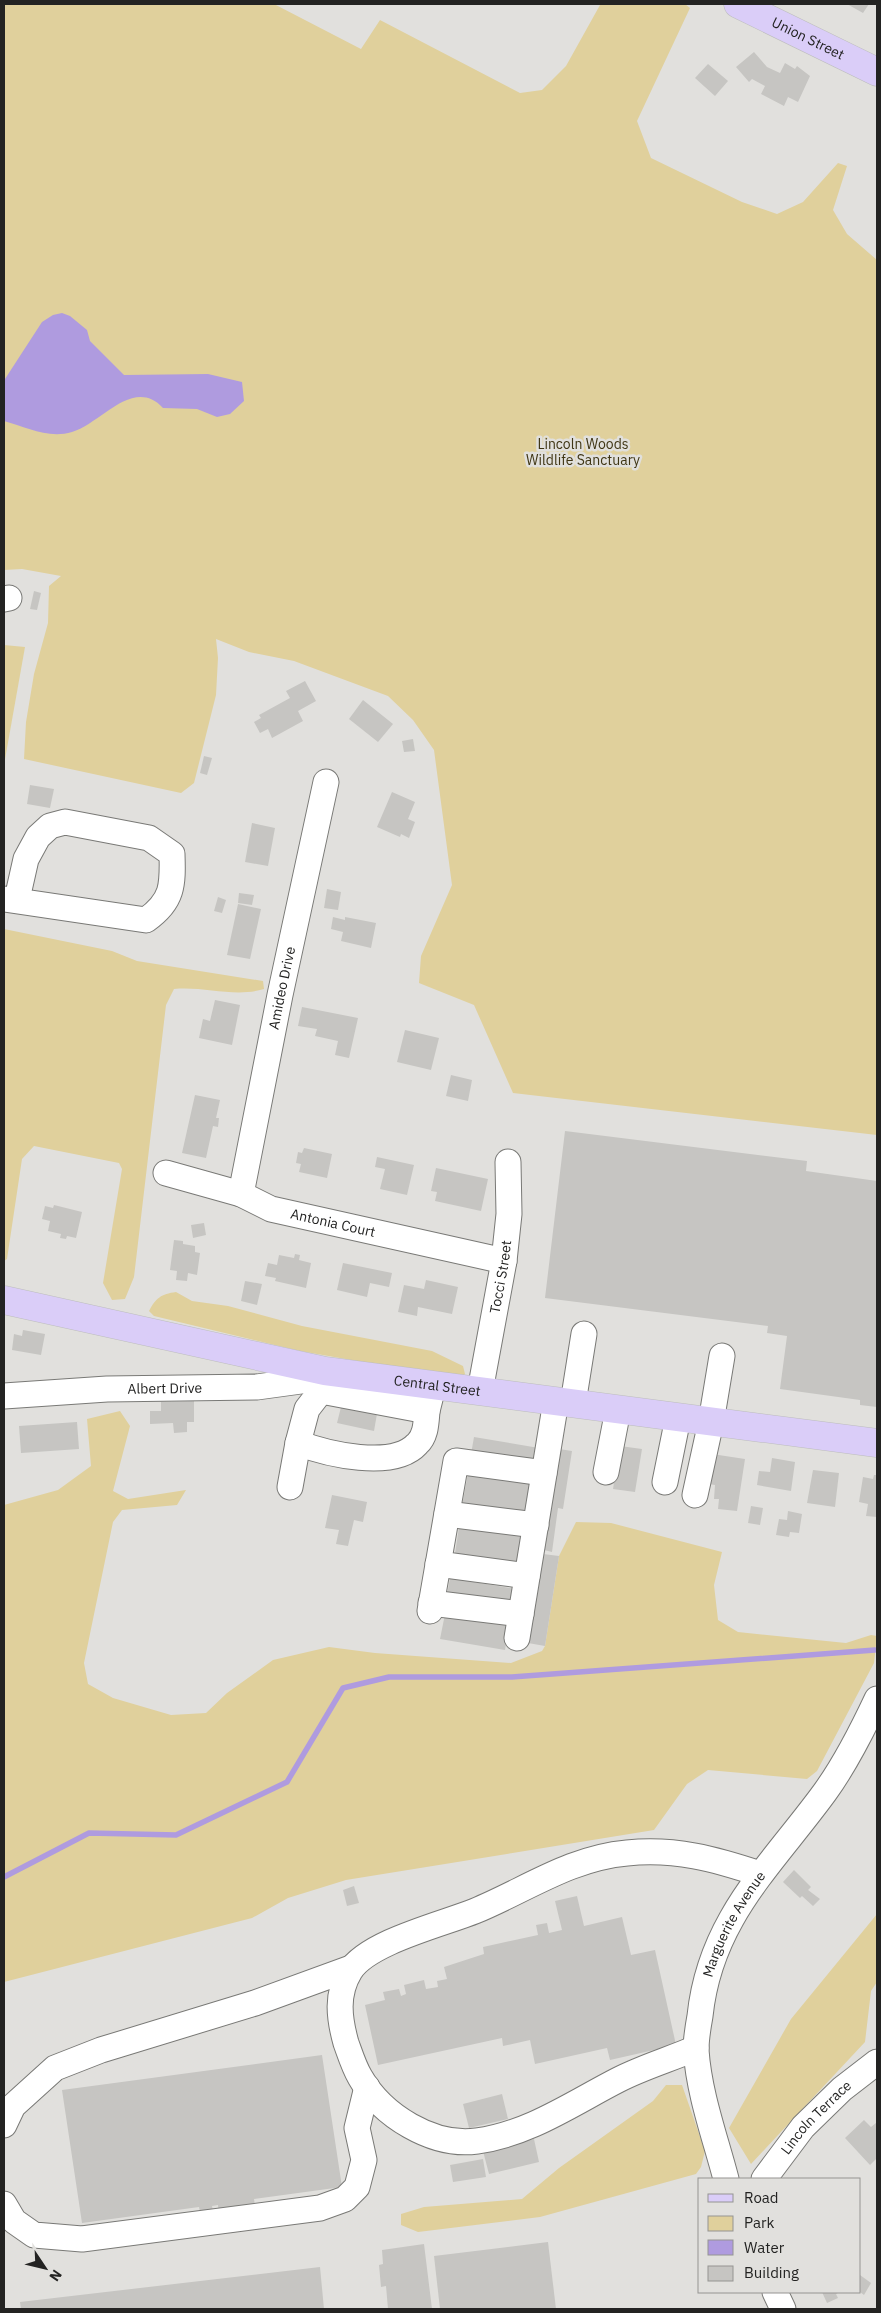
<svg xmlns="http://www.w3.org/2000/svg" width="881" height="2313" viewBox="0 0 881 2313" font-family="'IBM Plex Sans',sans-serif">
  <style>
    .green { fill: #e0d09c }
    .water { fill: #af9bdf }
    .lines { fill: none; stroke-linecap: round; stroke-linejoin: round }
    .stream { stroke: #af9bdf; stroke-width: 5.5 }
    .building { fill: #c6c5c2 }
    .minor-casing { stroke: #797976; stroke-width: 27 }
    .major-casing { stroke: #bdbdbd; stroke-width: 29 }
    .minor { stroke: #fff; stroke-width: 25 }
    .major { stroke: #dacdf8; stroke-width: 28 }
    .labels { text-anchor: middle; stroke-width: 5; stroke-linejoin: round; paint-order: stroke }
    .street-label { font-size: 14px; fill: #232322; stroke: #e1e0dd }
    .park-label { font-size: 14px; fill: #3f3514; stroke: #e1e0dd }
  </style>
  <rect width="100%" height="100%" fill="#e1e0dd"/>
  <!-- green -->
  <g class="green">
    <polygon points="4,4 274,4 361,49 380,20 520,93 542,90 566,66 600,5 685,4 690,8 637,121 651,158 742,202 777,214 803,202 838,163 847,166 833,210 847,234 877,260 877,1135 513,1093 474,1005 419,983 421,956 452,885 434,750 413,720 388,696 294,661 249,652 216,639 218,658 216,695 194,783 181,793 24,759 26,722 34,674 48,623 49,586 61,576 22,569 4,570"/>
    <polygon points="4,645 25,647 4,765"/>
    <path d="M4,929L112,951L137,961L263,981L264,989C235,998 204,986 174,989L166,1005L134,1277L125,1299L112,1300L103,1283L122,1169L119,1163L34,1146L22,1159L7,1259L4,1261Z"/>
    <path d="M176,1292L192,1301L228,1306L302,1326L432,1351L463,1366L465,1374L460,1379L300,1351L154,1316L149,1311C156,1298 161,1294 176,1292Z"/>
    <polygon points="120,1411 130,1426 113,1491 128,1499 186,1490 177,1505 122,1510 113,1522 84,1663 88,1684 113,1698 171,1715 206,1713 227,1693 273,1660 329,1647 375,1653 511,1663 542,1651 545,1646 559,1556 576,1522 611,1523 722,1552 714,1585 718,1620 738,1632 846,1643 871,1635 877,1636 874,1663 817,1771 807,1779 708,1770 687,1784 654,1830 346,1880 288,1898 252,1918 4,1982 4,1505 58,1490 91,1466 87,1419"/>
    <polygon points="877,1914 877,1982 871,1991 865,2042 751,2164 729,2128 791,2019"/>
    <polygon points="666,2085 682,2085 705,2151 701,2167 696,2174 540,2217 418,2232 401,2225 401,2214 424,2207 522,2199 559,2168 653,2101"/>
  </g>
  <!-- water -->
  <path class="water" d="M62,313L70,316L87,330L90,341L124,375L208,374L242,382L244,401L230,414L217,417L197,409L163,408C133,376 101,424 72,432C48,439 26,427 4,421L5,379L42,322L53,315Z"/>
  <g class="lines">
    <!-- stream -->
    <polyline class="stream" points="4,1877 89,1833 176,1835 287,1782 343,1688 389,1677 512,1677 875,1650"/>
  </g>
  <!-- building -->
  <g class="building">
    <polygon points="847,4 869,4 863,13"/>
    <polygon points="754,52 767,67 780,73 785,63 795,69 797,66 810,76 798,102 788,97 784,106 761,94 765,86 752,79 749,82 736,67"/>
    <polygon points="708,64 728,81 715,96 695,78"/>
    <polygon points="34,591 41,593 37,610 30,609"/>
    <polygon points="305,681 316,701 298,711 303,721 272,738 268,729 260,733 254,722 261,718 259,715 290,698 286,691"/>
    <polygon points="363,700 393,724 378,742 349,719"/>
    <polygon points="413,739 415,751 404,752 402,741"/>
    <polygon points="204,756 212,758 207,775 200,773"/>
    <polygon points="30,785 54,789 50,808 27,804"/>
    <polygon points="392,792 415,802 408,819 415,822 409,838 401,834 400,837 377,827"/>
    <polygon points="252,823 275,828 268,866 245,862"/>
    <polygon points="327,889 341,892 338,910 324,908"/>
    <polygon points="239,893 254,895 252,905 238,903"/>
    <polygon points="218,897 226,900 222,913 214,911"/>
    <polygon points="238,904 261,909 250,959 227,955"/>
    <polygon points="333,917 345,920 345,917 376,923 371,948 341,941 343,932 331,929"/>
    <polygon points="215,1000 240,1005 232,1045 199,1038 203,1019 210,1021"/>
    <polygon points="302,1007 358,1018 349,1058 335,1055 338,1041 315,1036 317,1029 298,1026"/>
    <polygon points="405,1030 439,1038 431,1070 397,1062"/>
    <polygon points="451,1075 472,1080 468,1101 446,1096"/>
    <polygon points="195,1095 220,1100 216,1118 219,1118 218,1127 213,1126 206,1158 182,1153"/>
    <polygon points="565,1131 807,1161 806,1171 877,1181 877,1407 860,1405 860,1400 780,1389 787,1336 767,1333 768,1326 545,1298"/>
    <polygon points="304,1148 332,1154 327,1178 299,1172 301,1164 296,1163 298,1152 302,1153"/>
    <polygon points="377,1157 414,1165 407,1195 380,1189 385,1169 375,1167"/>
    <polygon points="436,1168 488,1179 481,1211 435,1201 437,1192 431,1191"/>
    <polygon points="54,1205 82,1212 76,1238 67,1236 66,1239 60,1238 61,1234 48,1231 50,1221 42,1219 45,1206 53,1208"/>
    <polygon points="204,1223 206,1235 193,1238 191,1225"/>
    <polygon points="174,1240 183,1241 183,1244 195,1246 195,1252 200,1253 197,1275 188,1273 187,1281 176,1280 177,1271 170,1270"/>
    <polygon points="295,1254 300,1255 299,1260 311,1263 306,1288 275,1281 276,1278 265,1276 268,1263 277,1265 279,1255 294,1258"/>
    <polygon points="343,1263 392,1273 389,1287 370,1283 367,1297 337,1290"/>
    <polygon points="426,1280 458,1287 452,1314 418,1307 417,1316 398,1312 404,1285 424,1289"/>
    <polygon points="245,1281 262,1284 257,1305 241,1301"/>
    <polygon points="23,1330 45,1334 41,1355 12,1350 14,1334 22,1336"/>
    <polygon points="194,1401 194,1422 187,1422 187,1432 174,1433 173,1423 150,1424 150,1411 161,1411 161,1402"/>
    <polygon points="341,1407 378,1408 374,1431 337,1423"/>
    <polygon points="77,1422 79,1449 21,1453 19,1426"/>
    <polygon points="474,1437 539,1448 536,1465 471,1454"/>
    <polygon points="620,1446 642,1449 635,1492 613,1489"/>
    <polygon points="559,1449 572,1451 563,1509 558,1508 552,1552 544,1550"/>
    <polygon points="712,1454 745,1459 737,1511 718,1509 719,1499 714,1499 715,1485 702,1483"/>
    <polygon points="772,1458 795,1462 791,1491 757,1485 759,1471 770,1472"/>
    <polygon points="813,1470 839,1473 835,1507 807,1503"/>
    <polygon points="468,1473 533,1484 527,1517 462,1506"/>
    <polygon points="874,1475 877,1475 877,1517 866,1516 868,1504 859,1502 863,1477 873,1479"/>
    <polygon points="332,1495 367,1502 363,1522 354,1520 348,1546 336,1544 339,1530 325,1528"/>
    <polygon points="751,1506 763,1508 760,1525 748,1523"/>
    <polygon points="788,1511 802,1514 799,1533 790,1532 789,1537 776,1535 779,1519 787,1520"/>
    <polygon points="459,1527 524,1536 519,1570 454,1560"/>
    <polygon points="543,1554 559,1556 545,1646 528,1643"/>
    <polygon points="450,1578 516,1589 513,1606 447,1595"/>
    <polygon points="445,1614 509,1625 505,1650 440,1639"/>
    <polygon points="794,1870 811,1887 808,1890 820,1899 813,1906 802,1896 800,1898 783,1882"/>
    <polygon points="354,1886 359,1903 347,1906 343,1890"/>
    <polygon points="577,1896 584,1926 622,1917 631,1955 655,1950 676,2045 610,2060 607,2048 535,2064 530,2040 503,2046 502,2038 378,2065 365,2005 385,2000 383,1992 399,1989 401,1996 406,1994 404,1985 424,1980 426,1989 438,1987 437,1981 447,1979 444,1967 484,1954 483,1947 538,1935 536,1925 547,1923 549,1933 562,1930 555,1901"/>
    <polygon points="322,2055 342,2187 254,2199 256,2212 219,2218 218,2205 212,2206 214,2216 201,2218 199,2207 82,2223 62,2090"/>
    <polygon points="502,2094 508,2119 469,2128 463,2104"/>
    <polygon points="864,2120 871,2127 876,2123 877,2124 877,2158 870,2165 845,2138"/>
    <polygon points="534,2139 539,2162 489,2174 483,2151"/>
    <polygon points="483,2159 486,2177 453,2182 450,2165"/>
    <polygon points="548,2242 556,2309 440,2309 434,2256"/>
    <polygon points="424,2244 432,2309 388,2309 386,2286 381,2287 379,2265 383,2264 382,2250"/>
    <polygon points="320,2267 324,2309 21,2309 20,2302"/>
    <polygon points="860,2275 871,2283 864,2295 860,2292"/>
    <polygon points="822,2292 840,2292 836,2294 838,2298 827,2303"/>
  </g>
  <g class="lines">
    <!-- minor casing -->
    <g class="minor-casing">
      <g id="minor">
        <polyline points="4,599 9,598"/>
        <path d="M4,899L146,920C173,901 173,885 172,854L149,838L65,822L50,826L38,837L26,859L17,899"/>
        <path id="s1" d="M166,1173L241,1194L271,1209L504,1261"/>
        <path id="s2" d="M241,1194L280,995L326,782"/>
        <polyline points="321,1391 427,1411 431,1395"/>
        <path id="s3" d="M480,1391L504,1261L509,1214L508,1162"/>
        <path id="s4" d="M4,1396L107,1389L257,1387L308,1380L325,1371"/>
        <polyline points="573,1403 584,1334"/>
        <path d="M298,1443C327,1454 393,1470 417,1444C426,1436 426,1423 427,1411"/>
        <polyline points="606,1472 618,1410"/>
        <polyline points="665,1482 678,1418"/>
        <polyline points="290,1487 298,1443 307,1409 321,1391 324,1376"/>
        <polyline points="695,1495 711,1422 722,1356"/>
        <polyline points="447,1514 536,1525"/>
        <polyline points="438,1564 527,1576"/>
        <polyline points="431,1603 521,1614"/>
        <polyline points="430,1611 456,1461 544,1473"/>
        <polyline points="517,1638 556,1401"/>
        <path d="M696,2048C671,2059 643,2067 618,2080C573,2103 529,2134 477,2141C433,2147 382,2116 360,2077C354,2067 350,2054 346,2043C339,2018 336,1994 350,1971C368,1942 443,1924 475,1911C526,1890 570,1858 627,1853C675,1848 715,1859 760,1874"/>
        <polyline points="4,2125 13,2106 55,2068 101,2050 255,2003 351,1968"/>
        <path id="s5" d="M726,2179C715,2137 699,2094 696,2050C696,2039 698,2027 700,2016C710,1919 771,1866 825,1792C846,1763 862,1731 877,1699"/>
        <path id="s6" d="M764,2179L803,2127L842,2089L877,2062"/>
        <polyline points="4,2204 14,2221 34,2235 82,2239 320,2208 345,2199 357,2187 364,2160 357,2128 367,2087"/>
        <polyline points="775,2292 783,2309"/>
      </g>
    </g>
    <!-- major casing -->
    <g class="major-casing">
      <g id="major">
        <path id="s7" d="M738,4L877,72"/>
        <path id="s8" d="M4,1300L325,1371L877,1443"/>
      </g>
    </g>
    <!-- minor -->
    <use href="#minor" class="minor"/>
    <!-- major -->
    <use href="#major" class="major"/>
  </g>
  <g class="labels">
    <!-- street labels -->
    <g class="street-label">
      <text dy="5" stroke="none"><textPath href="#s7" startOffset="78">Union Street</textPath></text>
      <text dy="5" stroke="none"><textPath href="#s2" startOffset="210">Amideo Drive</textPath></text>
      <text dy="5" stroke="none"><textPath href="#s1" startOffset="175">Antonia Court</textPath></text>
      <text dy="5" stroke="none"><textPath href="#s3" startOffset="116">Tocci Street</textPath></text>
      <text dy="5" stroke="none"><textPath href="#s8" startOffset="442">Central Street</textPath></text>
      <text dy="5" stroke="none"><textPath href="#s4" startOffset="161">Albert Drive</textPath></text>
      <text dy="5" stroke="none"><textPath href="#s5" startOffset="266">Marguerite Avenue</textPath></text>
      <text dy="5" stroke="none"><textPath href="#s6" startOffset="81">Lincoln Terrace</textPath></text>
    </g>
    <!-- park labels -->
    <g class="park-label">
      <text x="583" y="449">Lincoln Woods<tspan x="583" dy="16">Wildlife Sanctuary</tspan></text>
    </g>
  </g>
  <!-- border -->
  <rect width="881" height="2313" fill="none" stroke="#232322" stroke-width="10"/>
  <!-- legend -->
  <rect x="698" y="2178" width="162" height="115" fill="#e1e0dd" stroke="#959492"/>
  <rect x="708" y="2194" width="25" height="8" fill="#dacdf8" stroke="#959492"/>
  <text x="744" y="2203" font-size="15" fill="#232322">Road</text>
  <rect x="708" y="2216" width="25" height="15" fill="#e0d09c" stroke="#959492"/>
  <text x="744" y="2228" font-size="15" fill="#232322">Park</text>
  <rect x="708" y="2240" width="25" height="15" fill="#af9bdf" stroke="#959492"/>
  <text x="744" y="2253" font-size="15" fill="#232322">Water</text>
  <rect x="708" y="2266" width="25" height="15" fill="#c6c5c2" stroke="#959492"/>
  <text x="744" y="2278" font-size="15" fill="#232322">Building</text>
  <!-- north arrow -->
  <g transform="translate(45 2268) rotate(125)" stroke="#e1e0dd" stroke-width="4" paint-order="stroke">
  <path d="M0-4L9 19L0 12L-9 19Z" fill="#232322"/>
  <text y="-8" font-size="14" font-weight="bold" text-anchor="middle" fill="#232322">N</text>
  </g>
</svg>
